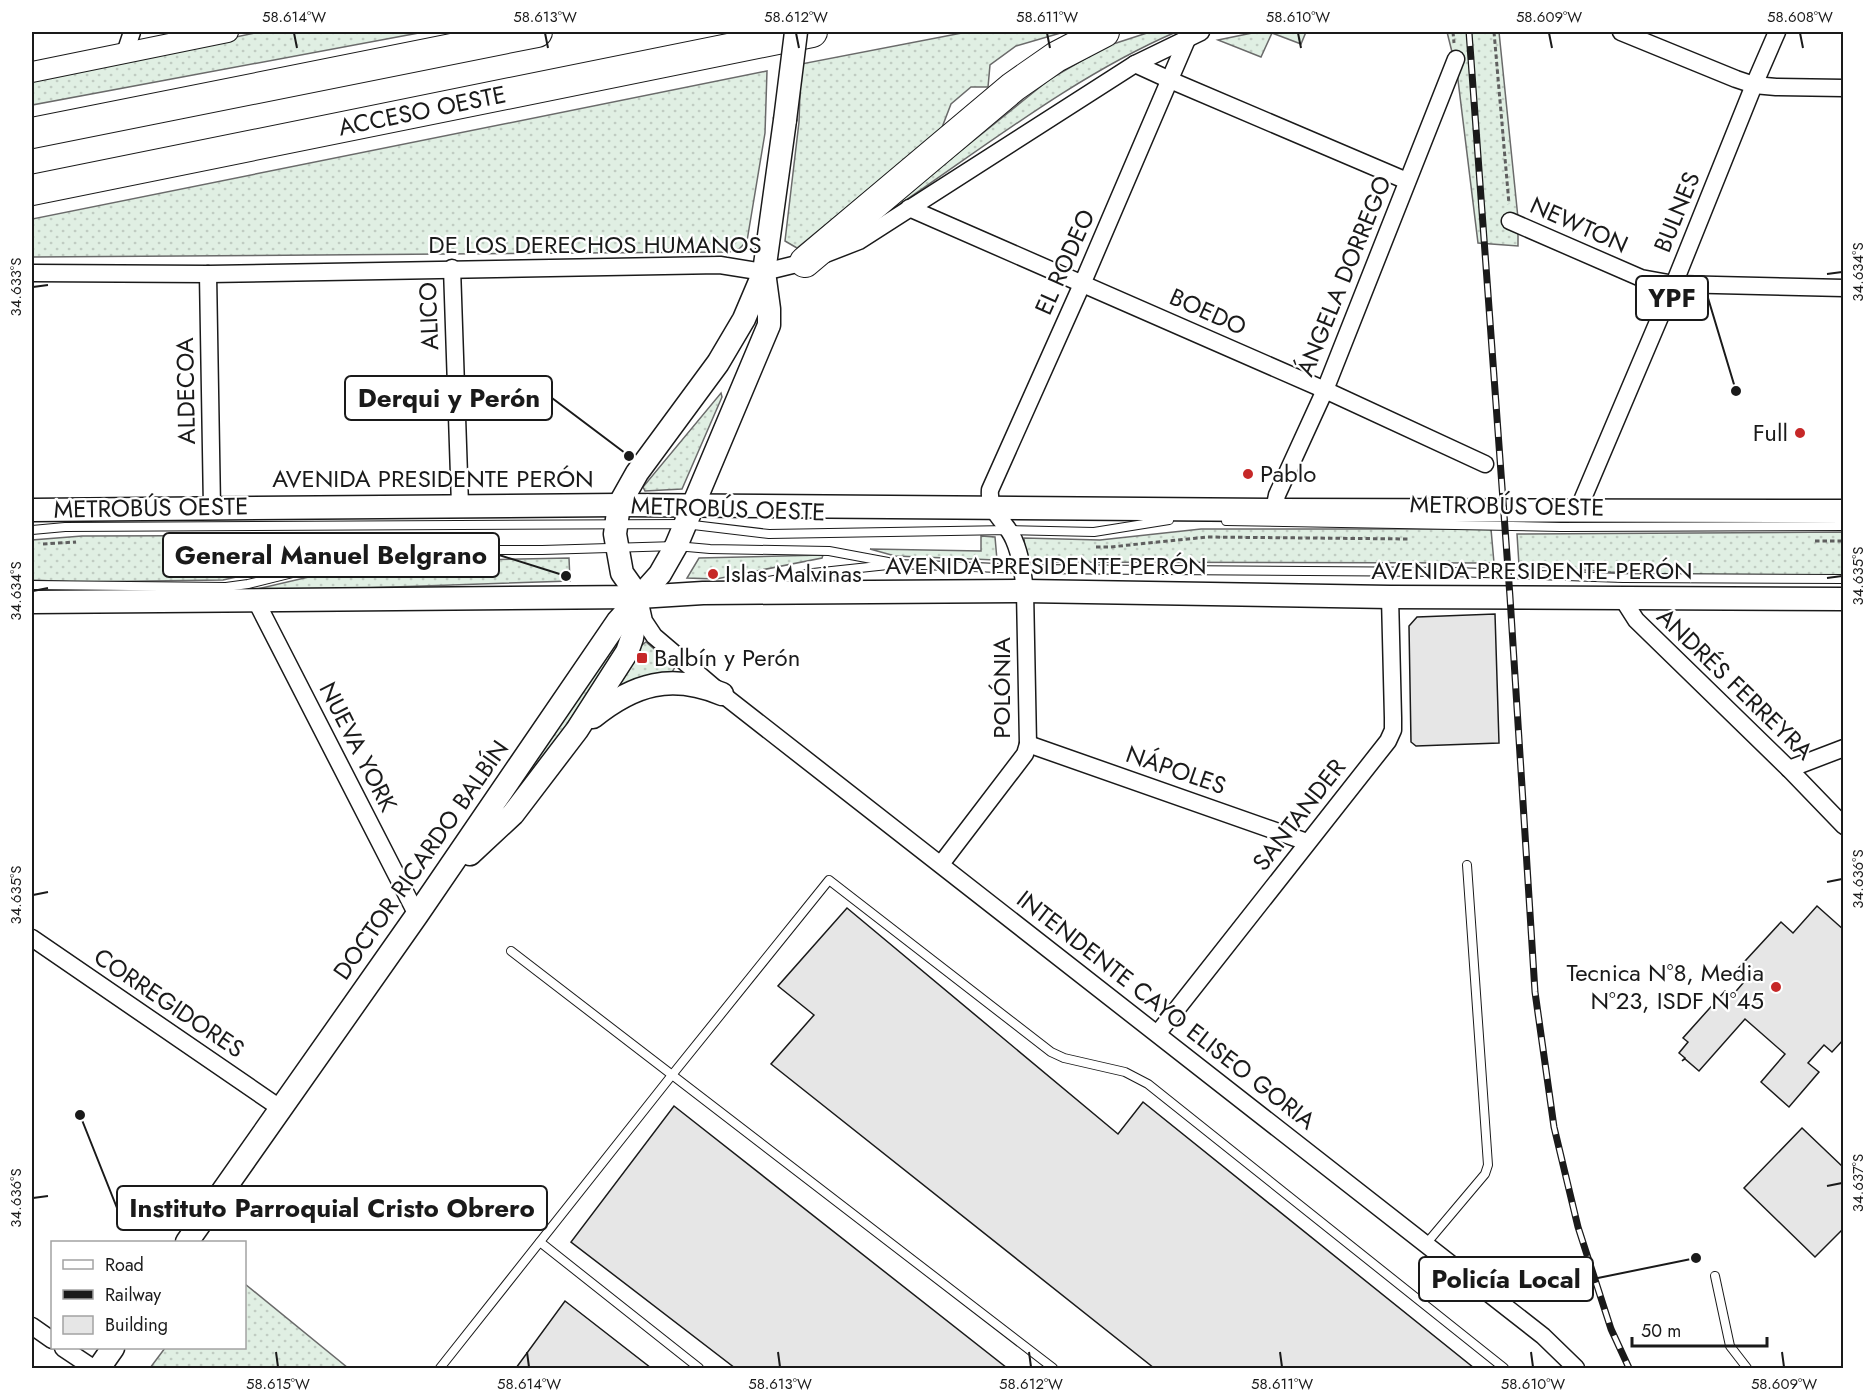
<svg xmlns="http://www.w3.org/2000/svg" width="1875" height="1400" viewBox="0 0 1875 1400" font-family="Jost,sans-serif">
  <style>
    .grass { fill: url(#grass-dots); stroke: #6a6a6a; stroke-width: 1.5 }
    .building { fill: #e6e6e6; stroke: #1a1a1a; stroke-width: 1.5 }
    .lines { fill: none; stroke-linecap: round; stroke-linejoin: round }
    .service-casing { stroke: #1a1a1a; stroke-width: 10 }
    .minor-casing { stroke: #1a1a1a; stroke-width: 19 }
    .tertiary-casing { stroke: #1a1a1a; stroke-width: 22 }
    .secondary-casing { stroke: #1a1a1a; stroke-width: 25 }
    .motorway-casing { stroke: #1a1a1a; stroke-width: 32 }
    .path { stroke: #5f5f5f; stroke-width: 3; stroke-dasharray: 4.5 3; stroke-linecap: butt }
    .service { stroke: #fff; stroke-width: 8 }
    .minor { stroke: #fff; stroke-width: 16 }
    .tertiary { stroke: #fff; stroke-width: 20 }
    .secondary { stroke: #fff; stroke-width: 22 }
    .motorway { stroke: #fff; stroke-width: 30 }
    .rail-casing { stroke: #1a1a1a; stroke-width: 7 }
    .rail { stroke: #fff; stroke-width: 4.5; stroke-dasharray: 14; stroke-linecap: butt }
    .secondary-bridge-casing { stroke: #1a1a1a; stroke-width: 25; stroke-linecap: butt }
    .secondary-bridge { stroke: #fff; stroke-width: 22 }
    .ticks { fill: none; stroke: #1a1a1a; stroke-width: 2 }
    .poi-dot { fill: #c62828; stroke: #fff; stroke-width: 2 }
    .labels { text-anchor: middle; stroke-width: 4.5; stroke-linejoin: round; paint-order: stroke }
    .street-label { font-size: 24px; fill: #1a1a1a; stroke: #fff }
    .poi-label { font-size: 24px; fill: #1a1a1a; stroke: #fff; text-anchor: start }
    .leader { fill: none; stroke: #1a1a1a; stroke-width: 2 }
    .callout-dot { fill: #1a1a1a; stroke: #fff; stroke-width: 2 }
    .callout { fill: #fff; stroke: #1a1a1a; stroke-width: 2 }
    .callout-label { font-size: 26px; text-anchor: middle; font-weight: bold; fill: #1a1a1a }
    .neatline { fill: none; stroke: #1a1a1a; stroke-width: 2 }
    .ticks-label { font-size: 15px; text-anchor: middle; fill: #1a1a1a }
  </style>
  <defs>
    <pattern id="grass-dots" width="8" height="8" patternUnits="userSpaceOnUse" patternTransform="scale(1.5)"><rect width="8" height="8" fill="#e0efe3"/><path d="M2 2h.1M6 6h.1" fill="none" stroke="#c0ccc2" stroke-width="1.8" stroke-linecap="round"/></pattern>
  </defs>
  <rect width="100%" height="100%" fill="#fff"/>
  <!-- grass -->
  <g class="grass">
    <polygon points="260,32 424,32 32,105 32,80"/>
    <polygon points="967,32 1064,32 1016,46 990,65 988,87 971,87 951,104 941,130 797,248 785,241 799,122 801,64"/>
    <path d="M1150,32H1176C1074,76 982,149 890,211L887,210L1050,79L1107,46Z"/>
    <polygon points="1257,32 1306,32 1301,44 1272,33 1261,57 1218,40"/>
    <polygon points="1447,32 1499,32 1518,218 1518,246 1478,243 1457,72"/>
    <polygon points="767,71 765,133 747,241 739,249 729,252 32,257 32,219"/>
    <polygon points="721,393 722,397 682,489 645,491 643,487"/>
    <polygon points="1201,529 1491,529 1494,563 1026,562 1024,538 1100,540"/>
    <polygon points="1843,532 1843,580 1837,581 1611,572 1519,565 1517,534"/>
    <polygon points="372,535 366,548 223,580 75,582 32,580 32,540 82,536"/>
    <polygon points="981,536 995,537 997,560 895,556 870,549 981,551"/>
    <polygon points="433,554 434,561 569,558 570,581 244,592 356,566"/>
    <polygon points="823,555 822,558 716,579 687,578 699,558"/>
    <polygon points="623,624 620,646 510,808 474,839"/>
    <polygon points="646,642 675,667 671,674 611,690 638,648"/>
    <polygon points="245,1284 348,1368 150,1368 165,1348 244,1348"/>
  </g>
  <!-- building -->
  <g class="building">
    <polygon points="1495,614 1499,743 1416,746 1411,742 1409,626 1417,617"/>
    <polygon points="1817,906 1844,930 1844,1039 1832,1052 1824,1045 1808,1063 1819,1072 1789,1107 1761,1082 1785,1054 1745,1019 1699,1071 1685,1059 1682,1061 1685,1058 1679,1053 1688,1042 1683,1038 1725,991 1731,997 1744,982 1734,973 1781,922 1793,933"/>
    <polygon points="847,908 1118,1134 1143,1102 1474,1368 1154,1368 771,1064 814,1015 778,986"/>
    <polygon points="674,1106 1007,1368 735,1368 571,1242"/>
    <polygon points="1802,1128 1844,1168 1844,1228 1815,1257 1744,1188"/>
    <polygon points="140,1186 175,1211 169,1219 158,1212 152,1221 127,1205"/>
    <polygon points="565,1301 651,1368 516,1368"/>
  </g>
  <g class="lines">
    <!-- service casing -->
    <g class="service-casing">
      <g id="service">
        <polyline points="1226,521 1561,527 1844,526"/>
        <polyline points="32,530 65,527 685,524 769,534 1010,530 1094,532 1169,520"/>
        <polyline points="757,583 813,573 897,564 1022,569 1454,572 1623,578 1844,579"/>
        <polyline points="32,585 226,587 248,584 365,555 394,550 542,550 676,546 710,549 829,551 888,562"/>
        <polyline points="511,951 1053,1368"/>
        <polyline points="540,1242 699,1368"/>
        <polyline points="1426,1244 1485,1174 1488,1165 1467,865"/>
        <polyline points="1715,1276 1730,1346 1747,1368"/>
        <polyline points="440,1368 672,1075 829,880 1051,1052 1064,1058 1125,1072 1148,1084 1504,1368"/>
      </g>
    </g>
    <!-- minor casing -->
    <g class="minor-casing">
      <g id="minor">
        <polyline points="1621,32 1736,79 1754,85 1776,87 1844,88"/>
        <polyline points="125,53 132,32"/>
        <polyline points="1135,64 1170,80 1407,181"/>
        <polyline points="909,208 1325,390 1485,464"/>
        <polyline points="1510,221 1641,278 1674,284 1844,288"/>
        <polyline points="452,268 460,505"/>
        <polyline points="32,273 208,274 720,265 764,272 805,262 859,241 1135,64 1201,32"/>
        <polyline points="208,274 212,508"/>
        <polyline points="1274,510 1277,495 1325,390 1456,59"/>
        <polyline points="1578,510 1674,284 1754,85 1777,32"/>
        <polyline points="1622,598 1636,620 1789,769 1844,826"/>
        <polyline points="256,601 417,915"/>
        <polyline points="640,603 644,621 654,636 722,694 1543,1336 1576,1368"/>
        <polyline points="1028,744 1307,842"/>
        <polyline points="1789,769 1844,748"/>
        <path d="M941,864L1025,754L1028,744L1025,591C1023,574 1021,556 1014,540C1006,520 988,514 990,490L1083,282L1188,37"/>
        <polyline points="32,938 280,1108"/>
        <polyline points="1158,1033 1388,741 1393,730 1393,718 1390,597"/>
        <polyline points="32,1326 52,1340"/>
        <polyline points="63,1348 93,1368"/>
      </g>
    </g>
    <!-- tertiary casing -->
    <g class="tertiary-casing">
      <polyline id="tertiary" points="32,72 228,32"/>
    </g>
    <!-- secondary casing -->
    <g class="secondary-casing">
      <g id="secondary">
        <polyline points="32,510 619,505 1274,510 1844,511"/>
        <polyline points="639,597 622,573 615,534 619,505 637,473 718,363 744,319 764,272 785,120"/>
        <polyline points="32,602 639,597 703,593 1025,591 1390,597 1844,599"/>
        <path d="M593,717C634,684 671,673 722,694"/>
        <polyline points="470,854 513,814 577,730 627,652 632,638 639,597"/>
        <polyline points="187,1242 417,915 618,621 660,574 676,546 769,325 769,309 764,272"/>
        <polyline points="99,1368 113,1348"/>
      </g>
    </g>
    <!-- motorway casing -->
    <g class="motorway-casing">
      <g id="motorway">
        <polyline points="32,133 537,32"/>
        <path id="s1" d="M32,190L812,32"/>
        <polyline points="805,262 1013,87 1056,57 1104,32"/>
      </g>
    </g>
    <!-- path -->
    <g class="path">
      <polyline points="1453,32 1454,43"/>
      <polyline points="1494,32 1509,204"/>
      <polyline points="1815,541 1844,541"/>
      <polyline points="43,544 76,542"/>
      <polyline points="1096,547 1110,547 1207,537 1410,539"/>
    </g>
    <!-- service -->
    <use href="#service" class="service"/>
    <!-- minor -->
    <use href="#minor" class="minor"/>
    <!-- tertiary -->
    <use href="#tertiary" class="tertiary"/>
    <!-- secondary -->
    <use href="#secondary" class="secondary"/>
    <!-- motorway -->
    <use href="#motorway" class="motorway"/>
    <!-- rail casing -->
    <g class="rail-casing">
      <polyline id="rail" points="1469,32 1510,597 1535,992 1554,1127 1578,1227 1611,1329 1629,1368"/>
    </g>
    <!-- rail -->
    <use href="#rail" class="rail"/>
    <!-- secondary-bridge casing -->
    <g class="secondary-bridge-casing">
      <polyline id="secondary-bridge" points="785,120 796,32"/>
    </g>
    <!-- secondary-bridge -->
    <use href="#secondary-bridge" class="secondary-bridge"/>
  </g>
  <!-- ticks -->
  <path class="ticks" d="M294,33L297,48M545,33L548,48M796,33L799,48M1047,33L1050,48M1298,33L1301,48M1549,33L1552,48M1800,33L1803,48M1827,274L1842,272M33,287L48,285M1827,578L1842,576M33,591L48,588M1827,882L1842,879M33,895L48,892M1827,1186L1842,1183M33,1198L48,1196M276,1352L278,1367M527,1352L529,1367M778,1352L780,1367M1029,1352L1031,1367M1280,1352L1282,1367M1531,1352L1533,1367M1782,1352L1784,1367"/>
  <!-- markers -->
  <g class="poi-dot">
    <circle cx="1800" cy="433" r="6"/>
    <circle cx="1248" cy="474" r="6"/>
    <circle cx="713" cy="574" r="6"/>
    <rect x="636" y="652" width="12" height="12" rx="3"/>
    <circle cx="1776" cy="987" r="6"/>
  </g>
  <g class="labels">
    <!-- street labels -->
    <g class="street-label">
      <text dy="8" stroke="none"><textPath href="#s1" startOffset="398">ACCESO OESTE</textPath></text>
      <text transform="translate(1677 212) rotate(-68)" y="8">BULNES</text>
      <text transform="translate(1579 225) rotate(24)" y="8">NEWTON</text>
      <text x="595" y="253">DE LOS DERECHOS HUMANOS</text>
      <text transform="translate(1065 262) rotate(-66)" y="8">EL RODEO</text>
      <text transform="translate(1344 276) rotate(-68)" y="8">ÁNGELA DORREGO</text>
      <text transform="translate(1208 312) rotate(24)" y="8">BOEDO</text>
      <text transform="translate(429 316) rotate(-92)" y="8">ALICO</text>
      <text transform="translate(186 391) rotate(-91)" y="8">ALDECOA</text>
      <text x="433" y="487">AVENIDA PRESIDENTE PERÓN</text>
      <text transform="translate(1507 506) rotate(1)" y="8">METROBÚS OESTE</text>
      <text transform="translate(151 508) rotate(-1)" y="8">METROBÚS OESTE</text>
      <text transform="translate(728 509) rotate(2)" y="8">METROBÚS OESTE</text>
      <text x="1046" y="574">AVENIDA PRESIDENTE PERÓN</text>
      <text x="1532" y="579">AVENIDA PRESIDENTE PERÓN</text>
      <text transform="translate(1735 684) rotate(44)" y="8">ANDRÉS FERREYRA</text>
      <text transform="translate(1002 688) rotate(-90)" y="8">POLÓNIA</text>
      <text transform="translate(358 747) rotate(63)" y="8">NUEVA YORK</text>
      <text transform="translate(1176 770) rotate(19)" y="8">NÁPOLES</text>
      <text transform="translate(1299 815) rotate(-52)" y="8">SANTANDER</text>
      <text transform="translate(421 860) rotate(-55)" y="8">DOCTOR RICARDO BALBÍN</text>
      <text transform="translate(169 1003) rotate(34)" y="8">CORREGIDORES</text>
      <text transform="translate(1166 1010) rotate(38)" y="8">INTENDENTE CAYO ELISEO GORIA</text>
    </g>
    <!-- poi labels -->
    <g class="poi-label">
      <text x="1788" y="441" text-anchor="end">Full</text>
      <text x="1260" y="482">Pablo</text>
      <text x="725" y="582">Islas Malvinas</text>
      <text x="654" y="666">Balbín y Perón</text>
      <text x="1764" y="981" text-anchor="end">Tecnica N°8, Media<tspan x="1764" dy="28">N°23, ISDF N°45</tspan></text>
    </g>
  </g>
  <!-- callouts -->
  <path class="leader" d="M1736 391L1708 298M629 456L552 398M566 576L499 555M80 1115L117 1208M1696 1258L1593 1279"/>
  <g class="callout-dot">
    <circle cx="1736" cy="391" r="6"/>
    <circle cx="629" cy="456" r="6"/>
    <circle cx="566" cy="576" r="6"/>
    <circle cx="80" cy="1115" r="6"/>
    <circle cx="1696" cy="1258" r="6"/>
  </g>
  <g class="callout">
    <rect x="1636" y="276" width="72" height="44" rx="6"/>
    <rect x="345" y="376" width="207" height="44" rx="6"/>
    <rect x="163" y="533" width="336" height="44" rx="6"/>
    <rect x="117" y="1186" width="430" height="44" rx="6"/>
    <rect x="1419" y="1257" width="174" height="44" rx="6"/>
  </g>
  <g class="callout-label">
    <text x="1672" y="307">YPF</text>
    <text x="449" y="407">Derqui y Perón</text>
    <text x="331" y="564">General Manuel Belgrano</text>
    <text x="332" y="1217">Instituto Parroquial Cristo Obrero</text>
    <text x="1506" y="1288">Policía Local</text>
  </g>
  <!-- border -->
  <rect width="1875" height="1400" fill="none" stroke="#ffffff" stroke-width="66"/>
  <!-- legend -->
  <rect x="51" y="1241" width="195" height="108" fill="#ffffff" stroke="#a3a3a3" stroke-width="1.5"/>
  <rect x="63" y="1260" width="30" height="9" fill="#ffffff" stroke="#a3a3a3" stroke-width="1.5"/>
  <text x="105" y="1271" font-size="18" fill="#1a1a1a">Road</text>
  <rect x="63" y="1290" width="30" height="9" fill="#1a1a1a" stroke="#a3a3a3" stroke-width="1.5"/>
  <text x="105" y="1301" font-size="18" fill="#1a1a1a">Railway</text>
  <rect x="63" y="1316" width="30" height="18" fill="#e6e6e6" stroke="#a3a3a3" stroke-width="1.5"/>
  <text x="105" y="1331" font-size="18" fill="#1a1a1a">Building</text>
  <!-- scale -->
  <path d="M1632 1337v9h135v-9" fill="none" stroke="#1a1a1a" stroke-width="3"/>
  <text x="1641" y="1337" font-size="18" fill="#1a1a1a" stroke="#ffffff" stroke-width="4.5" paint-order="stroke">50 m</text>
  <rect x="33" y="33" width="1809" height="1334" class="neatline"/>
  <g class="ticks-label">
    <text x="294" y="22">58.614°W</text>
    <text x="545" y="22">58.613°W</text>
    <text x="796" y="22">58.612°W</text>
    <text x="1047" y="22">58.611°W</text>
    <text x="1298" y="22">58.610°W</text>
    <text x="1549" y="22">58.609°W</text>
    <text x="1800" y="22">58.608°W</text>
    <text transform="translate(1858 272) rotate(-90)" y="5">34.634°S</text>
    <text transform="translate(16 287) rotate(-90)" y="5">34.633°S</text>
    <text transform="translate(1858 576) rotate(-90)" y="5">34.635°S</text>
    <text transform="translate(16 591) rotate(-90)" y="5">34.634°S</text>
    <text transform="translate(1858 879) rotate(-90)" y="5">34.636°S</text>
    <text transform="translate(16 895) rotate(-90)" y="5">34.635°S</text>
    <text transform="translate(1858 1183) rotate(-90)" y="5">34.637°S</text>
    <text transform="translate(16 1198) rotate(-90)" y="5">34.636°S</text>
    <text x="278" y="1389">58.615°W</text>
    <text x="529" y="1389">58.614°W</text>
    <text x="780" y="1389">58.613°W</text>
    <text x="1031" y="1389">58.612°W</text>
    <text x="1282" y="1389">58.611°W</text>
    <text x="1533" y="1389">58.610°W</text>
    <text x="1784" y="1389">58.609°W</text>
  </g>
</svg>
